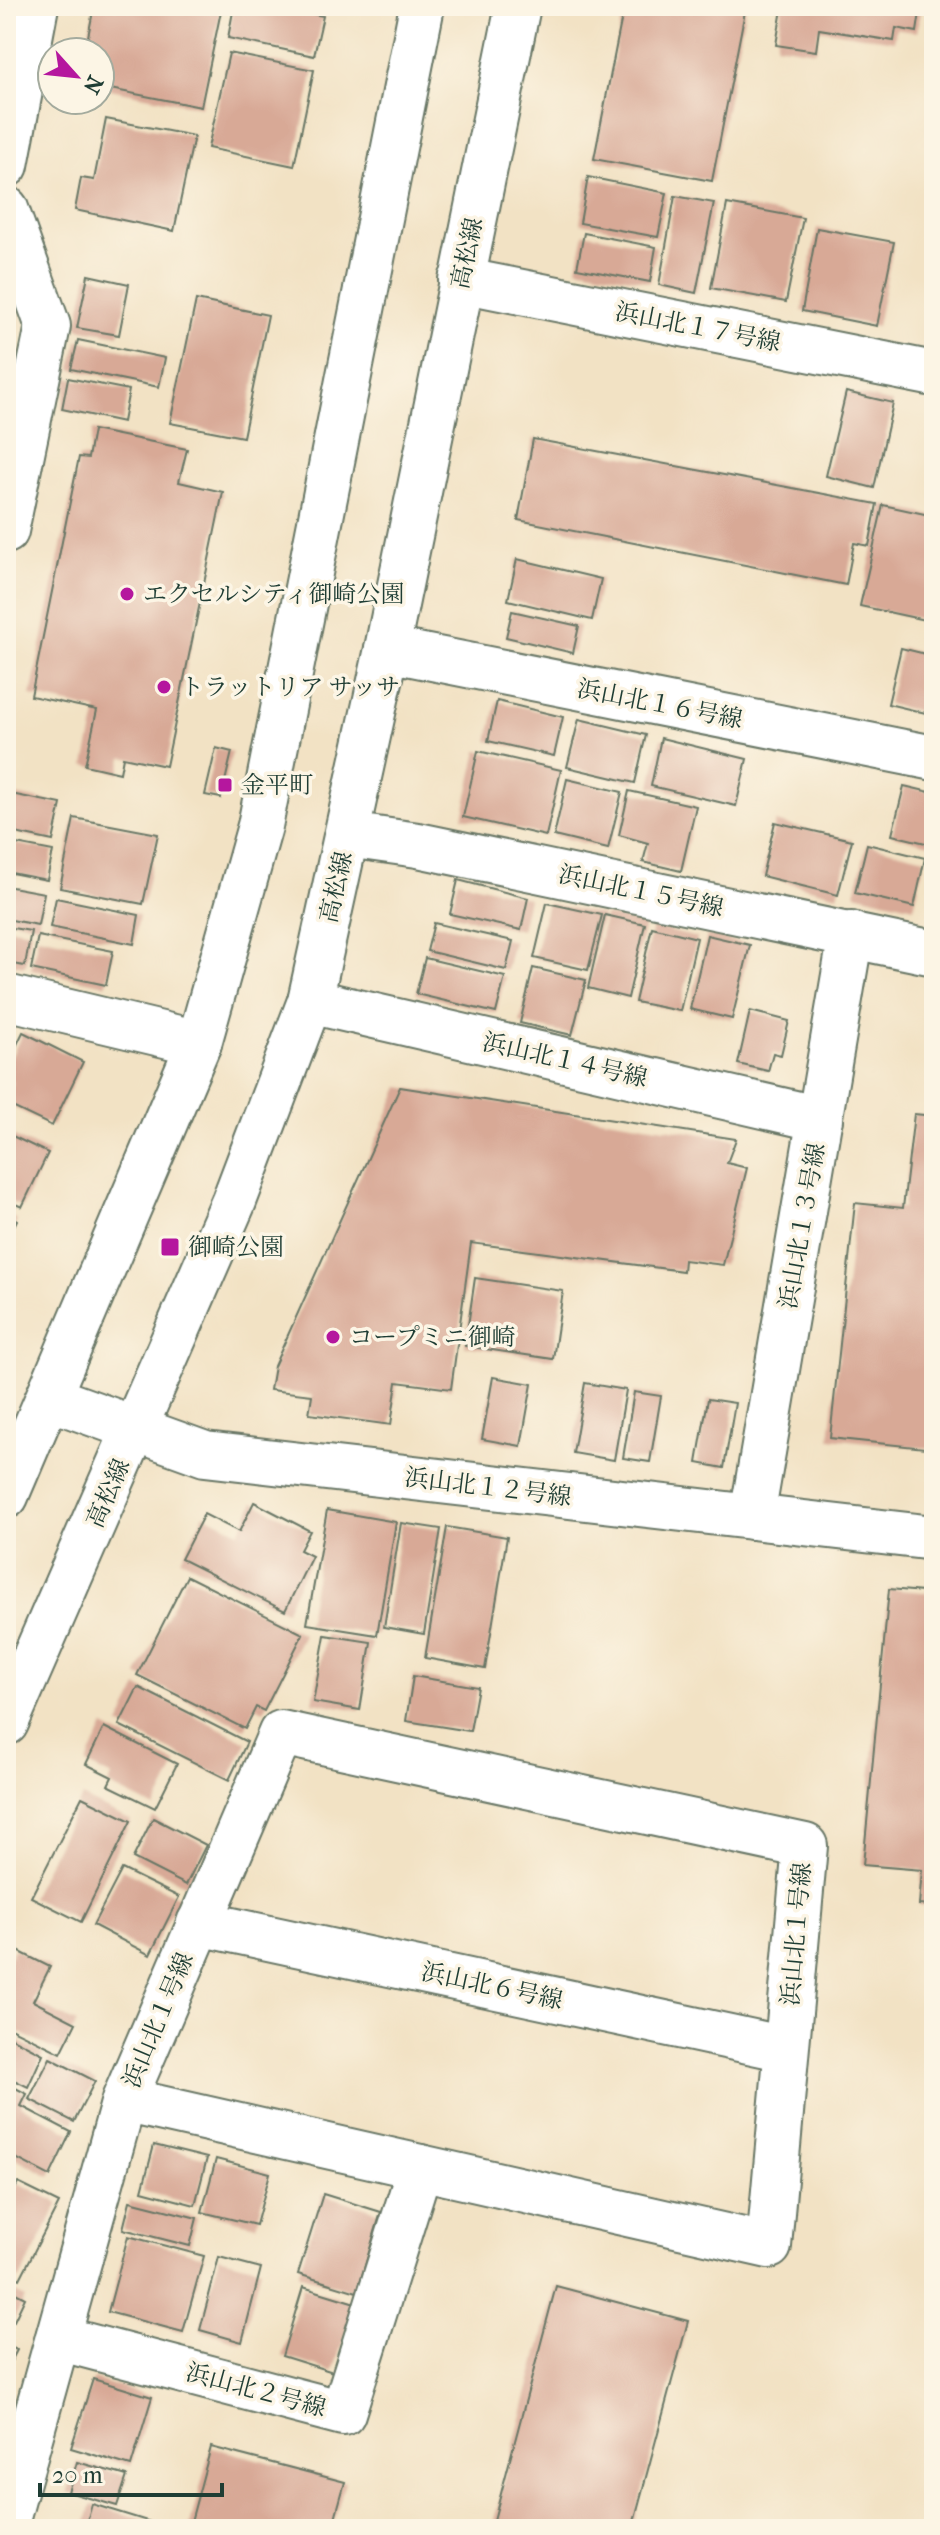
<svg xmlns="http://www.w3.org/2000/svg" width="940" height="2535" viewBox="0 0 940 2535" font-family="'IM FELL French Canon','Noto Serif JP',serif">
  <style>
    .building { fill: #d8a996 }
    .lines { fill: none; stroke-linecap: round; stroke-linejoin: round }
    .street-casing { stroke: #697766; stroke-width: 48 }
    .primary-casing { stroke: #697766; stroke-width: 48 }
    .street { stroke: #fff; stroke-width: 44 }
    .primary { stroke: #fff; stroke-width: 44 }
    .poi-dot { fill: #b5179e; stroke: #fcf5e5; stroke-width: 3 }
    .labels { text-anchor: middle; stroke-width: 7; stroke-linejoin: round; paint-order: stroke }
    .street-label { font-size: 24px; fill: #1f3d34; stroke: #fcf5e5 }
    .poi-label { font-size: 24px; fill: #1f3d34; stroke: #fcf5e5; text-anchor: start }
  </style>
  <rect width="100%" height="100%" fill="#fcf5e5"/>
  <filter id="ink" filterUnits="userSpaceOnUse"><feTurbulence type="fractalNoise" baseFrequency=".0125" numOctaves="2"/><feDisplacementMap in="SourceGraphic" scale="16" xChannelSelector="R" yChannelSelector="G"/><feConvolveMatrix kernelMatrix="1 2 1 2 8 2 1 2 1" color-interpolation-filters="sRGB"/></filter>
  <filter id="wash" filterUnits="userSpaceOnUse"><feTurbulence type="fractalNoise" baseFrequency=".006" numOctaves="4" result="noise"/><feDisplacementMap in="SourceGraphic" scale="32" xChannelSelector="R" yChannelSelector="G"/><feGaussianBlur stdDeviation="1.8" result="paint"/><feColorMatrix in="noise" values="0 0 0 0 0 0 0 0 0 0 0 0 0 0 0 0 0 1.4 0 .05"/><feComposite in="paint" operator="in"/></filter>
  <g filter="url(#wash)">
    <rect width="100%" height="100%" fill="#f2e2c4"/>
    <g id="blocks">
      <!-- building -->
      <g class="building">
        <polygon points="94,6 161,10 162,6 222,6 201,107 100,87 100,52 85,52"/>
        <polygon points="234,6 273,6 323,16 314,56 228,38"/>
        <polygon points="624,6 746,6 712,181 594,159"/>
        <polygon points="771,6 921,6 917,32 896,28 894,41 819,29 816,51 776,45 782,9"/>
        <polygon points="229,53 314,70 294,166 208,148"/>
        <polygon points="106,119 194,136 174,231 75,210 81,178 94,180"/>
        <polygon points="588,177 667,193 658,237 580,223"/>
        <polygon points="675,196 714,203 696,293 659,285"/>
        <polygon points="727,204 803,218 786,302 711,288"/>
        <polygon points="817,228 894,242 877,326 802,311"/>
        <polygon points="584,233 656,247 650,282 577,268"/>
        <polygon points="88,275 129,284 119,335 77,328"/>
        <polygon points="196,300 268,315 243,437 170,423"/>
        <polygon points="78,340 165,358 159,387 71,369"/>
        <polygon points="68,378 129,390 123,422 62,409"/>
        <polygon points="846,392 893,403 874,488 826,476"/>
        <polygon points="93,430 187,449 179,482 223,492 166,766 123,757 120,773 85,765 97,710 31,696 79,457 88,458"/>
        <polygon points="533,439 877,504 869,546 854,543 846,585 518,520"/>
        <polygon points="883,505 934,516 934,622 860,606"/>
        <polygon points="517,559 601,579 592,620 508,600"/>
        <polygon points="512,611 579,626 573,653 506,637"/>
        <polygon points="901,648 934,656 934,715 888,704"/>
        <polygon points="497,701 563,717 554,756 488,741"/>
        <polygon points="579,719 646,735 635,783 567,767"/>
        <polygon points="661,738 747,759 736,806 651,786"/>
        <polygon points="216,748 232,752 221,798 205,795"/>
        <polygon points="478,751 561,770 546,836 463,817"/>
        <polygon points="567,779 622,792 608,849 554,836"/>
        <polygon points="904,786 934,793 934,845 892,835"/>
        <polygon points="629,791 696,806 681,871 643,862 648,843 619,835"/>
        <polygon points="6,793 61,804 53,841 6,831"/>
        <polygon points="74,818 158,834 143,904 60,888"/>
        <polygon points="775,822 852,840 838,895 762,876"/>
        <polygon points="6,842 53,851 47,880 6,872"/>
        <polygon points="867,844 925,858 914,907 855,893"/>
        <polygon points="458,880 528,898 521,930 450,914"/>
        <polygon points="6,886 44,893 38,925 6,919"/>
        <polygon points="56,898 139,915 134,944 50,927"/>
        <polygon points="547,903 602,915 588,970 534,958"/>
        <polygon points="605,915 645,924 628,998 588,988"/>
        <polygon points="434,923 513,941 506,970 427,951"/>
        <polygon points="6,927 31,931 25,966 6,963"/>
        <polygon points="652,927 697,938 680,1011 635,1002"/>
        <polygon points="707,935 750,945 732,1019 690,1009"/>
        <polygon points="38,936 113,951 106,985 31,969"/>
        <polygon points="425,958 505,977 496,1013 416,994"/>
        <polygon points="533,968 586,980 572,1035 520,1023"/>
        <polygon points="750,1011 789,1021 781,1055 773,1053 768,1071 738,1064"/>
        <polygon points="23,1032 83,1062 52,1126 6,1104 13,1082 6,1079 6,1067"/>
        <polygon points="400,1087 736,1139 727,1163 747,1168 723,1265 684,1260 683,1271 471,1243 451,1389 397,1382 391,1425 309,1414 312,1395 270,1390 274,1366"/>
        <polygon points="914,1114 934,1116 934,1449 830,1438 855,1203 903,1208"/>
        <polygon points="6,1133 48,1153 22,1207 6,1200"/>
        <polygon points="6,1214 17,1220 6,1242"/>
        <polygon points="475,1278 563,1291 553,1359 465,1346"/>
        <polygon points="493,1377 532,1384 521,1446 482,1439"/>
        <polygon points="585,1383 626,1390 614,1460 573,1453"/>
        <polygon points="634,1392 661,1396 650,1462 623,1458"/>
        <polygon points="708,1399 735,1403 724,1468 697,1463"/>
        <polygon points="254,1502 310,1531 300,1550 312,1556 285,1611 181,1559 204,1514 239,1532"/>
        <polygon points="327,1510 396,1522 377,1635 307,1624"/>
        <polygon points="401,1523 441,1529 424,1634 384,1627"/>
        <polygon points="447,1527 507,1537 485,1669 425,1658"/>
        <polygon points="187,1576 303,1634 264,1711 256,1707 245,1729 137,1675"/>
        <polygon points="889,1589 934,1593 934,1906 919,1905 922,1870 863,1865"/>
        <polygon points="325,1635 371,1642 360,1710 313,1702"/>
        <polygon points="413,1676 478,1687 470,1731 406,1721"/>
        <polygon points="138,1687 247,1742 229,1780 119,1725"/>
        <polygon points="104,1727 177,1764 155,1808 108,1785 112,1777 86,1764"/>
        <polygon points="82,1797 131,1821 81,1922 31,1897"/>
        <polygon points="153,1818 206,1845 186,1885 133,1858"/>
        <polygon points="122,1869 179,1897 150,1955 93,1925"/>
        <polygon points="14,1949 50,1967 33,2001 76,2023 61,2053 6,2026 6,1965"/>
        <polygon points="6,2035 43,2054 28,2087 6,2076"/>
        <polygon points="50,2058 95,2081 74,2122 29,2099"/>
        <polygon points="6,2083 27,2094 21,2106 71,2132 50,2176 6,2153"/>
        <polygon points="154,2145 207,2158 195,2205 142,2191"/>
        <polygon points="216,2159 270,2173 256,2225 202,2212"/>
        <polygon points="18,2183 59,2203 20,2279 6,2272 6,2207"/>
        <polygon points="323,2194 381,2212 357,2292 298,2274"/>
        <polygon points="130,2201 197,2218 190,2246 123,2229"/>
        <polygon points="128,2236 204,2256 183,2332 108,2312"/>
        <polygon points="219,2257 261,2268 242,2342 200,2330"/>
        <polygon points="556,2286 688,2321 632,2529 529,2529 494,2520"/>
        <polygon points="303,2287 355,2303 333,2372 282,2356"/>
        <polygon points="6,2288 25,2298 14,2321 6,2317"/>
        <polygon points="6,2345 17,2350 6,2371"/>
        <polygon points="93,2379 152,2397 131,2466 71,2448"/>
        <polygon points="211,2447 345,2482 332,2529 189,2529"/>
        <polygon points="77,2462 127,2476 117,2506 68,2492"/>
        <polygon points="92,2504 170,2528 170,2529 85,2529"/>
      </g>
    </g>
  </g>
  <g filter="url(#ink)">
    <use href="#blocks" fill-opacity="0" stroke="#697766" stroke-width="2"/>
    <g class="lines">
      <!-- street casing -->
      <g class="street-casing">
        <g id="street">
          <polyline points="6,165 36,6"/>
          <polyline points="6,209 48,326 6,531"/>
          <polyline points="461,280 934,374"/>
          <polyline points="387,649 934,758"/>
          <polyline points="347,835 418,845 934,953"/>
          <polyline points="6,997 199,1043"/>
          <polyline points="310,1001 820,1119"/>
          <polyline points="50,1398 205,1454 934,1538"/>
          <polyline points="752,1517 851,934"/>
          <polyline points="199,1923 786,2049"/>
          <polyline points="58,2338 343,2413 420,2167"/>
          <polyline points="6,2524 124,2100 281,1733 805,1846 769,2246 124,2100"/>
        </g>
      </g>
      <!-- primary casing -->
      <g class="primary-casing">
        <g id="primary">
          <polyline points="6,1496 199,1043 260,826 422,6"/>
          <polyline points="6,1723 234,1201 310,1001 387,649 518,6"/>
        </g>
      </g>
      <!-- street -->
      <use href="#street" class="street"/>
      <!-- primary -->
      <use href="#primary" class="primary"/>
    </g>
  </g>
  <!-- markers -->
  <g class="poi-dot">
    <circle cx="127" cy="594" r="8"/>
    <circle cx="164" cy="687" r="8"/>
    <rect x="217" y="777" width="16" height="16" rx="4"/>
    <rect x="160" y="1237" width="20" height="20" rx="4"/>
    <circle cx="333" cy="1337" r="8"/>
  </g>
  <g class="labels">
    <!-- street labels -->
    <g class="street-label">
      <text transform="translate(467 253) rotate(-78)" y="8">高松線</text>
      <text transform="translate(698 327) rotate(11)" y="8">浜山北１７号線</text>
      <text transform="translate(660 704) rotate(11)" y="8">浜山北１６号線</text>
      <text transform="translate(336 887) rotate(-77)" y="8">高松線</text>
      <text transform="translate(641 891) rotate(12)" y="8">浜山北１５号線</text>
      <text transform="translate(565 1060) rotate(13)" y="8">浜山北１４号線</text>
      <text transform="translate(802 1226) rotate(-80)" y="8">浜山北１３号線</text>
      <text transform="translate(488 1487) rotate(7)" y="8">浜山北１２号線</text>
      <text transform="translate(108 1493) rotate(-66)" y="8">高松線</text>
      <text transform="translate(796 1934) rotate(-85)" y="8">浜山北１号線</text>
      <text transform="translate(492 1986) rotate(12)" y="8">浜山北６号線</text>
      <text transform="translate(158 2020) rotate(-67)" y="8">浜山北１号線</text>
      <text transform="translate(256 2390) rotate(15)" y="8">浜山北２号線</text>
    </g>
    <!-- poi labels -->
    <g class="poi-label">
      <text x="143" y="602">エクセルシティ御崎公園</text>
      <text x="180" y="695">トラットリア サッサ</text>
      <text x="241" y="793">金平町</text>
      <text x="188" y="1255">御崎公園</text>
      <text x="349" y="1345">コープミニ御崎</text>
    </g>
  </g>
  <!-- margin -->
  <rect width="940" height="2535" fill="none" stroke="#fcf5e5" stroke-width="32"/>
  <!-- north arrow -->
  <g transform="translate(76 76) rotate(117)"><circle r="38" fill="#fcf5e5" stroke="#a4ab9e" stroke-width="2"/>
  <path d="M0-6L14 30L0 20L-14 30Z" fill="#b5179e"/>
  <text y="-12" font-size="22" font-weight="bold" text-anchor="middle" fill="#1f3d34">N</text>
  </g>
  <!-- scale -->
  <path d="M40 2483v12h182v-12" fill="none" stroke="#1f3d34" stroke-width="4"/>
  <text x="52" y="2483" font-size="24" fill="#1f3d34" stroke="#fcf5e5" stroke-width="6" paint-order="stroke">20 m</text>
</svg>
